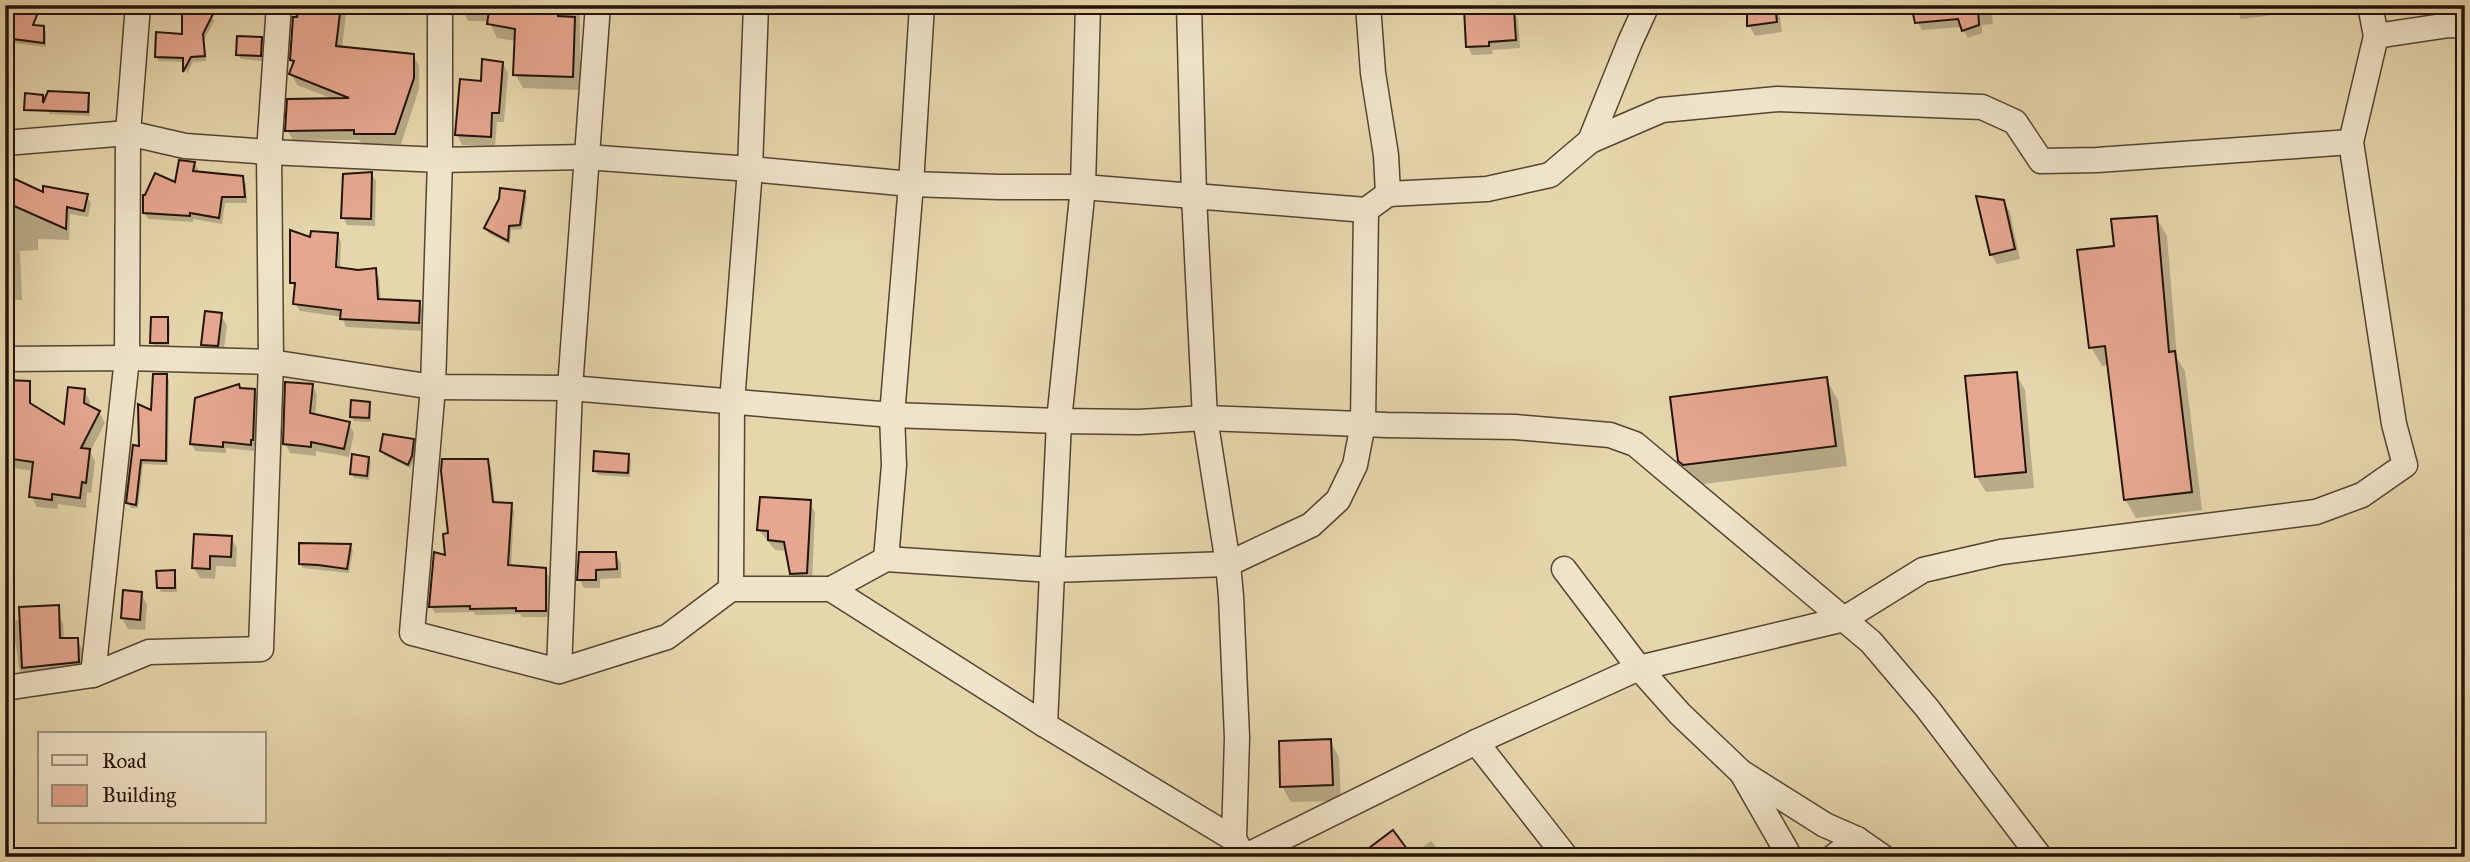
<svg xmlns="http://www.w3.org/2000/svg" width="2470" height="862" viewBox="0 0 2470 862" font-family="'IM FELL Great Primer',serif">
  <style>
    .shadow { fill: #0003; fill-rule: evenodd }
    .building { fill: #e5a790; stroke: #241308; stroke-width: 2 }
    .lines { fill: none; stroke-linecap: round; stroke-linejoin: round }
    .street-casing { stroke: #544431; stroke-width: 27 }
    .street { stroke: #efe4c9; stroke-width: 24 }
  </style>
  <rect width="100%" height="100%" fill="#e6d6ac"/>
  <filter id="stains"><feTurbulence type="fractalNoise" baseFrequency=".00286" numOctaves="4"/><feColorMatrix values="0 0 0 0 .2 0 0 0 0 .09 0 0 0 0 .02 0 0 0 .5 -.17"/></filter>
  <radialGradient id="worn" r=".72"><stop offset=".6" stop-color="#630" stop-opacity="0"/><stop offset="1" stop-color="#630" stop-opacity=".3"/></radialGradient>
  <!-- shadow -->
  <g class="shadow">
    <polygon points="183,5 190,5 211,16 214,21 204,40 206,61 193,62 187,74 185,62 159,61 157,57 184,36"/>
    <polygon points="295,5 347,5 342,48 413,55 419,66 419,89 401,144 362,144 359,140 293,140 287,130 336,100 297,85 291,74 295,64 292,60"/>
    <polygon points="460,5 580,5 580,90 523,88 515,74 516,41 497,38 489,21 468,21"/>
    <polygon points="1965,5 1988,5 1992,13 1993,24 1982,25 1982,33 1968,38 1962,27 1922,30 1917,22"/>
    <polygon points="2234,5 2343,5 2343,6 2241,19"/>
    <polygon points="1774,7 1780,17 1782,32 1755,36 1749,25"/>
    <polygon points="1513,11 1518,19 1520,48 1492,50 1493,54 1472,55 1468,47 1488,12"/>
    <polygon points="5,27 43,27 46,32 46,47 5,42"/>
    <polygon points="261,39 264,44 262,61 241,59 238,55"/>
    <polygon points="502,63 508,73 504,122 497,122 495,146 462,145 457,135 482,83"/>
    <polygon points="88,95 90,100 90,116 50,114 47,109"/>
    <polygon points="194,163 198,169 197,173 242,177 246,184 247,203 225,203 222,224 193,219 193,222 148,219 144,212 176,185"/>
    <polygon points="371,174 376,181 375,226 347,225 343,217"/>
    <polygon points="5,180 11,180 45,195 86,196 91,203 88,217 70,214 69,240 38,239 38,250 20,251 22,300 5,299"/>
    <polygon points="524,193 527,197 522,229 511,230 510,244 488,233 486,228"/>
    <polygon points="2003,201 2010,212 2020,259 1997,264 1991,254"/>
    <polygon points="2156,217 2167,236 2177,358 2185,371 2202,510 2136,518 2125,499 2109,365 2102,366 2091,347 2116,248"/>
    <path d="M337,234L341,242L340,269L375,270L379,278L381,301L419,303L424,311L423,331L346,327L342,317L300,311L295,303L296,289L292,282L312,239ZM336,240H339L337,276L334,275Z"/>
    <polygon points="221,315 227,326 223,356 209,355 203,345"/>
    <polygon points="167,319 170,324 169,347 155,347 152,342"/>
    <polygon points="5,322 9,323 12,327 11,342 5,341"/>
    <polygon points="2016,374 2025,390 2034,488 1986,492 1976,476"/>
    <polygon points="166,376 169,380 168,465 143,464 138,508 131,508 128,503 140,448"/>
    <polygon points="1826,379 1838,400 1847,466 1696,485 1692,482 1680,460"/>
    <polygon points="312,385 317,395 315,416 348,423 354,433 349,457 316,451 316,456 290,453 285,443"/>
    <polygon points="240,389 254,391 258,397 256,446 254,446 254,451 226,448 226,453 195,451 192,444"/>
    <polygon points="84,391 90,401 90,408 99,412 105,423 90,452 95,461 91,493 87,492 86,508 58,504 57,509 37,507 31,496 34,471 5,467 6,421 65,426"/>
    <polygon points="369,403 371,408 371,422 354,421 351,416"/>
    <polygon points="413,441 415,445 414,461 410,468 384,455 382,450"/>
    <polygon points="628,455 631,460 630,477 598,475 595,470"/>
    <polygon points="368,458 371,463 369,480 354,478 352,474"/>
    <polygon points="487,461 491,467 495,504 511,505 514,511 511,567 545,570 549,577 549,617 522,617 520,614 475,615 474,612 435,613 431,606 447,557 450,535"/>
    <polygon points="809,502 815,512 812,582 797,583 791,574 787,551 775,550 759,530"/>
    <polygon points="231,538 237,548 236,567 216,566 215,579 200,578 194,568"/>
    <polygon points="350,546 353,550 349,573 303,568 300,564"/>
    <polygon points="615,554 621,563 621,578 600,579 600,588 584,588 579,579"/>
    <polygon points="174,572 176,577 177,592 161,592 159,588"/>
    <polygon points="141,594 147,604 145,630 128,629 122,618"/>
    <polygon points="58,615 63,623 64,640 77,640 82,648 82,670 24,677 19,669 16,644 5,646 5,622"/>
    <polygon points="1330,741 1339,757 1341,801 1291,802 1282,786"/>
    <polygon points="1431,841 1444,857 1375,857 1410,856"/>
  </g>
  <!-- building -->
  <g class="building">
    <polygon points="11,5 41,5 33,25 44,26 44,43 5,38 5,25"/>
    <polygon points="299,5 341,5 336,46 414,54 414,78 395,134 354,134 354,130 285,131 287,99 349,98 289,74 294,61 290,60 293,17 297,17"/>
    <polygon points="490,5 559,5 558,16 575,17 573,77 513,75 515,29 487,24"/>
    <polygon points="1775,5 1777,22 1747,26 1747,6"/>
    <polygon points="1911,5 1978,5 1979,25 1962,31 1958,19 1915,23"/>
    <polygon points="1464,8 1487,8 1487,11 1514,9 1516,40 1489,42 1489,46 1466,47"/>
    <polygon points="182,11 214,12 203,34 205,56 191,57 183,72 183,58 155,57 156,32 182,34"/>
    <polygon points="237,36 262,37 261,56 236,55"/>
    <polygon points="482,59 503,62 499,113 492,113 491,137 455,135 460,79 481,81"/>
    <polygon points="48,91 89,93 88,112 24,110 25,93 43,95 43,103"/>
    <polygon points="179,160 195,162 193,171 243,176 245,197 222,197 219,218 190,213 190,216 143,213 143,195 145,195 155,173 175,182"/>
    <polygon points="372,172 371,219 341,218 343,174"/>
    <polygon points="15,179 43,192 43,186 88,194 84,211 67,207 66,229 5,202"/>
    <polygon points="500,188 525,191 520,225 509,226 508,241 484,228 499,199"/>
    <polygon points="1976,196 2004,200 2015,249 1990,255"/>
    <polygon points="2157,216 2169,352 2175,351 2192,492 2124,500 2105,346 2089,348 2077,250 2114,246 2111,219"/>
    <polygon points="290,230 310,237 311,231 338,233 336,267 358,270 376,268 378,299 420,301 419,323 340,319 341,310 293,304 295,283 290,283"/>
    <polygon points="205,311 222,313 218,346 201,345"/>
    <polygon points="151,317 168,317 168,343 150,343"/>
    <polygon points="2017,372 2026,472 1975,477 1965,376"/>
    <polygon points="153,374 167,374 166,461 141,460 136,505 126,503 133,445 139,446 138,404 151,410"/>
    <polygon points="1827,377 1836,446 1683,465 1678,461 1670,397"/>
    <polygon points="5,380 30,381 30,403 64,424 68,387 85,389 84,403 100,411 81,448 90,449 86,483 82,482 80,498 52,494 52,500 29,497 33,462 5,458"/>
    <polygon points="285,382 313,384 310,413 350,422 344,449 311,442 311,447 283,444"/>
    <polygon points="239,384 240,388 255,389 253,440 251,440 251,445 223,442 223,447 190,444 195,398"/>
    <polygon points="351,400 370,402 369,418 350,417"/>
    <polygon points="383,434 414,439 412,456 408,465 380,451"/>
    <polygon points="594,451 629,454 628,473 593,471"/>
    <polygon points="352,454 369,457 367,476 350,474"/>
    <polygon points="442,459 488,459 493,502 512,503 508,565 546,568 546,611 516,611 516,608 470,609 470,606 429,607 434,552 445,555 443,534 448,533 441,471"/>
    <polygon points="760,497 811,500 807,573 790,574 784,542 768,540 768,531 757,530"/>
    <polygon points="194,534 232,536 231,557 210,556 210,569 192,568"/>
    <polygon points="299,543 351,544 347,569 318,565 299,564"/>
    <polygon points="579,552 616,552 617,569 596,570 596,580 577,580"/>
    <polygon points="175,570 175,588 157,588 156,571"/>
    <polygon points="123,590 142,592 140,620 121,618"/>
    <polygon points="59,605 60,638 78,638 79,662 22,668 19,607"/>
    <polygon points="1331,739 1333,785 1280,787 1279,741"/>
    <polygon points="1393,830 1413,857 1357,857"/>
  </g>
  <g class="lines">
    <!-- street casing -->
    <g class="street-casing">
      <g id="street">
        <polyline points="440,5 440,160 433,387 412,633 559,671 667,637 731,589 831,589 1045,725 1234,839"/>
        <polyline points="1189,5 1194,196 1205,418 1228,564 1231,596 1237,738 1234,839 1240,850"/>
        <polyline points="2370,5 2376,36 2449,25 2465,26"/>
        <polyline points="1590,141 1630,42 1647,5"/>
        <polyline points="5,143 128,133 185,146 269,152 440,160 586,157 750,169 911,184 999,187 1083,187 1366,210"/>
        <polyline points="1388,194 1487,189 1550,175 1590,141 1662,110 1777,99 1982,107 2015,122 2041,161 2097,160 2351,142"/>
        <polyline points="5,359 127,358 271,362 433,387 570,388 892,415 1059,421 1139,422 1205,418 1387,425 1515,427 1610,435 1635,444 1871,642 1927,708 2040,857"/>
        <polyline points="886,559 1052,570 1228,564 1311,525 1338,500 1355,465 1363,424 1366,210 1388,194 1386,155 1373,73 1368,5"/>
        <polyline points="1564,569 1639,668 1680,714 1741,772 1825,825 1857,839 1883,857"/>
        <polyline points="731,589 732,402 750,169 756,5"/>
        <polyline points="831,589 886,559 894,465 892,415 911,184 922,5"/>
        <polyline points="559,671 570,388 598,5"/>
        <polyline points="93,675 127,358 128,133 138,5"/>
        <polyline points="5,688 93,675 149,652 261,649 271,362 269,152 279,5"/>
        <polyline points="1045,725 1059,421 1083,187 1088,5"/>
        <polyline points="1476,742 1566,857"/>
        <polyline points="1743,775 1790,857"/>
        <polyline points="1244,857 1476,742 1639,668 1844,619 1923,570 2001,552 2316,512 2362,495 2405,465 2394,424 2351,142 2376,36"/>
        <polyline points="1833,857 1857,839"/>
      </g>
    </g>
    <!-- street -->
    <use href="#street" class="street"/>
  </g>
  <!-- margin -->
  <rect width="2470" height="862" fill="none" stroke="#e6d6ac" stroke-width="28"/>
  <rect x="7" y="7" width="2456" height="848" fill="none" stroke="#241308" stroke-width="3.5"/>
  <rect x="14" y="14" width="2442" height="834" fill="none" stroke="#241308" stroke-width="2"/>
  <!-- legend -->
  <rect x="38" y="732" width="228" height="91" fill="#efe4c9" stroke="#9e907c" stroke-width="2"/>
  <rect x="52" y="755" width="35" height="10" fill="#efe4c9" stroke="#9e907c" stroke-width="2"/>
  <text x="102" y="768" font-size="21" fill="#241308">Road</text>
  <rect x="52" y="785" width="35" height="21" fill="#e5a790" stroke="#9e907c" stroke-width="2"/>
  <text x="102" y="802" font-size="21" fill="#241308">Building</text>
  <rect width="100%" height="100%" filter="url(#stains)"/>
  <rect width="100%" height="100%" fill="url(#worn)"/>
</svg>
